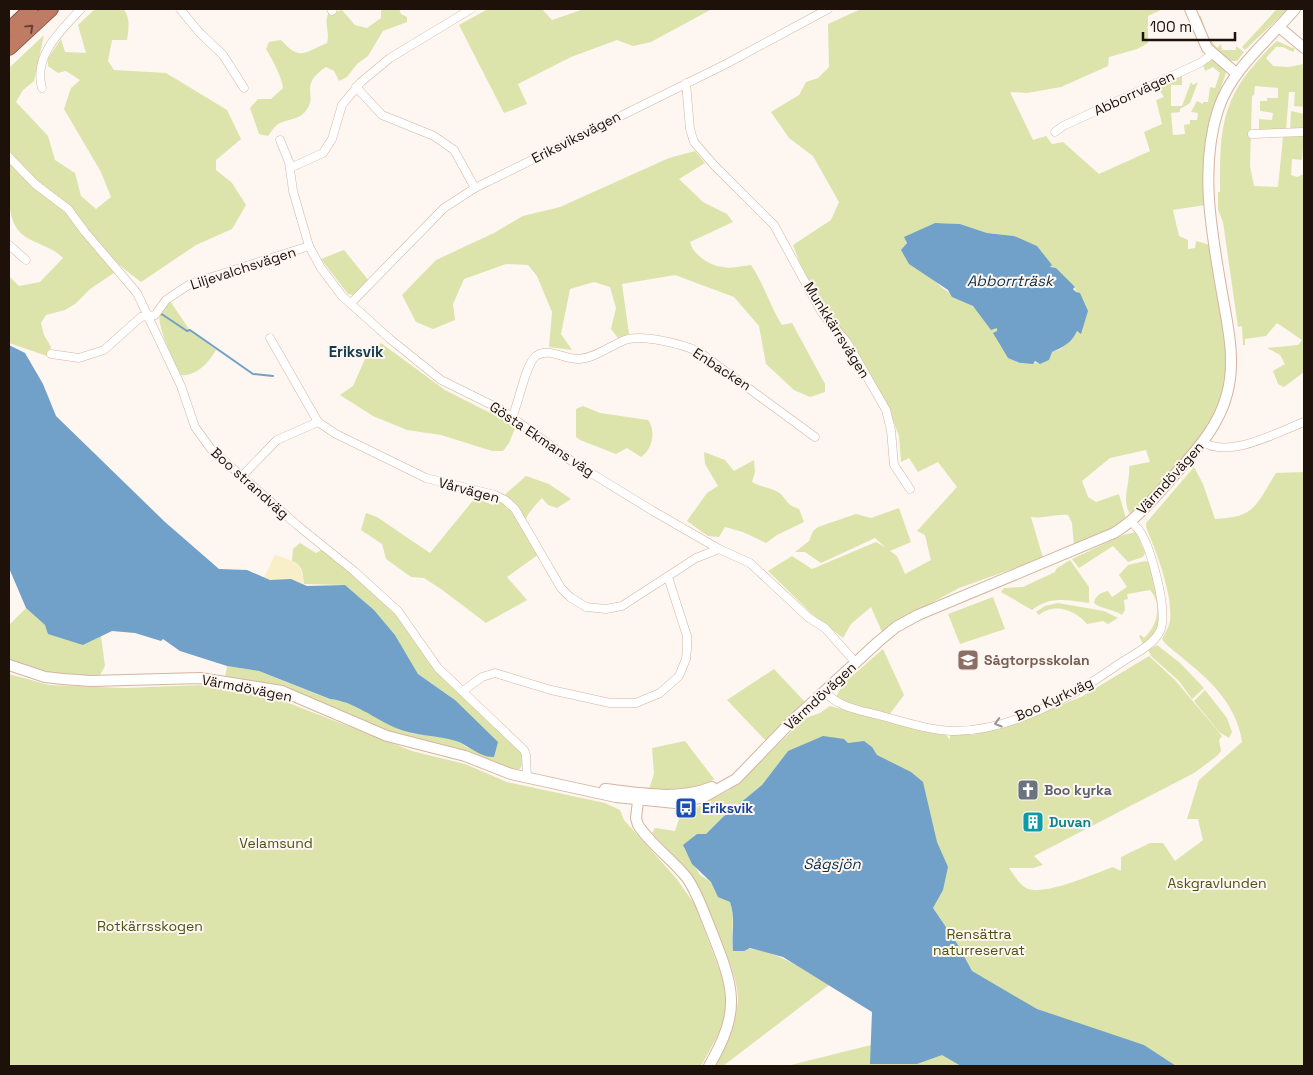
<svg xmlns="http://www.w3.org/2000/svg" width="1313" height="1075" viewBox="0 0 1313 1075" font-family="'Space Grotesk',sans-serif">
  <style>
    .green { fill: #dce4ac; fill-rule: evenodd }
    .sand { fill: #f8eec8 }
    .water { fill: #71a0c8 }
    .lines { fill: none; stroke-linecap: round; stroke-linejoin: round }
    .stream { stroke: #71a0c8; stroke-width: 2 }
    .street-casing { stroke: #d6b49f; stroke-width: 9 }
    .secondary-casing { stroke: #d6b49f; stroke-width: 12 }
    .highway-casing { stroke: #875645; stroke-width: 16 }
    .street { stroke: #fff; stroke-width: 8 }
    .secondary { stroke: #fff; stroke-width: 10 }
    .highway { stroke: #c07b65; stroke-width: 14 }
    .oneway { stroke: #664133 }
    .oneway2 { stroke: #999491 }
    .labels { text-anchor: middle; stroke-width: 4; stroke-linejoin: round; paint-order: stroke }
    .street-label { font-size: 14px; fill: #1d110a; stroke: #fdf6f1 }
    .education-label { font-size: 14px; font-weight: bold; fill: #785e54; stroke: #fdf6f1; text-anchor: start }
    .worship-label { font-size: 14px; font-weight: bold; fill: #5b616d; stroke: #fdf6f1; text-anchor: start }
    .transit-label { font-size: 14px; font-weight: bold; fill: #164399; stroke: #fdf6f1; text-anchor: start }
    .culture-label { font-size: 14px; font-weight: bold; fill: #0d838f; stroke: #fdf6f1; text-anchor: start }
    .park-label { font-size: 14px; fill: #4d520f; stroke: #fdf6f1 }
    .water-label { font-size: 15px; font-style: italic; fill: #0c314d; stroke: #fdf6f1 }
    .neighbourhood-label { font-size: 15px; font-weight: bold; fill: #103950; stroke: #fdf6f1 }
  </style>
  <rect width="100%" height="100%" fill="#fdf6f1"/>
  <!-- green -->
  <g class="green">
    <path d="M95,9H124C130,18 129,29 127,40H112L108,61L114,70L166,73L227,110L241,139L216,160V170L232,183L246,205L232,229L196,245L141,282L114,261L9,154V68L44,35L34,81L23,90L16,102L48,136L55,160L75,173L81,196L96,209L111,197L101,172L64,109L71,88L80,80L66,71L58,73L48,66V58L61,39L65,52L86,53L78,25Z"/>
    <path d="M381,9H399L401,14L407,17V22L383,31L368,56L357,64L347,77L339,81L334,71L326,67C296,87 321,95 304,113C297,120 287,119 278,124C275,126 271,132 268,136L259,134L250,108L258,99H271L283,88C282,77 272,59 266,49L269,42L281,40C300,61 304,53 327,43C330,32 324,24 328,14L342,10L355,25L367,28L381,18Z"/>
    <polygon points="488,9 542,9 552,20 584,9 712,9 651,42 633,46 617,40 571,57 518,84 527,104 504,113 459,25"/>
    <path d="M861,9H1163L1148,16V43L1137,49L1109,57L1108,66L1061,87L1027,93L1010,92L1033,140L1046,136L1052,144L1063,142L1099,174L1150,151L1144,132L1162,124L1156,100L1164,97L1156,85L1182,74V85H1171V106H1182L1191,82L1193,85L1198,82L1190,103L1180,109V112L1171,113L1173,135L1185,134L1184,125L1190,124V120H1197L1198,113L1191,112L1197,101L1203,104V102H1208L1210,87L1215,88L1220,73L1213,67L1205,71L1203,65L1212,60L1225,71L1226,73L1214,107L1205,205L1173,210L1179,236L1188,240V249L1195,248L1196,241L1210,245C1219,302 1242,370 1211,424C1193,457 1157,488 1131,515C1120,501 1131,482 1129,466L1150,462L1146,450L1110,458L1082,481L1088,497L1096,502L1119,494L1126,519L1112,530L1074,546L1072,523L1068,515C1055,514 1043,519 1031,517L1043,558L959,588L887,627L882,632L871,607L851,624L843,638L812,614L768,571L792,556L812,569L876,542L886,548L875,538L821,563L805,552H795L809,541L813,531L818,527L856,514L871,518L899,508L911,542L890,551L897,556L905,574L931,560L925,535L917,531L957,487L938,462L918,472L909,458L901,462L899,436L888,407L819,302L806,279L793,245L831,220L839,202L813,156L789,138L771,112L799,95L806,82L818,78L829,67L828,24ZM935,223L960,224L987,233L1014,236L1075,287L1081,333L1077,331L1061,349L1051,352L1049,360L1040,364C1033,361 1028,365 1020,363C1008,360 998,344 995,332L998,331L997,328L989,327C981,303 953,299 938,284C926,271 916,257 906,244L907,240L905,237Z"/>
    <polygon points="1277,9 1288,9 1245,50 1242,47"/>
    <path d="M1201,16L1208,37L1217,48L1221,44L1222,50H1236V46L1244,52L1237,61C1216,63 1204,33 1198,17Z"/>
    <path d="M1277,41L1295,49L1293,52L1283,47H1276L1266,58L1273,66L1288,67L1304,64V107L1294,106L1295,92H1289L1286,130H1259V119L1272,120L1273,113L1260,111V101H1267V98H1278V88L1255,86L1254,95L1252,96L1250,166L1254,186L1278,187L1283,137L1304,136L1302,160L1292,159L1291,175L1297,177L1304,174V372L1284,387L1278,384L1273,371L1285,364L1280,355L1267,348L1298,345L1302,340L1277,323L1266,336L1245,339V345H1243L1242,326L1238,327L1223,222L1218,210V192H1220C1220,140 1219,104 1255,64C1262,56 1269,47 1277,41Z"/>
    <polygon points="1291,111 1304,114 1304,129 1290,130"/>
    <path d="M695,151L705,163L679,179L703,202L727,214L733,222L690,242C693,255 710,266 723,267C731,269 742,266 751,265C764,284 770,306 782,325L792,323L825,384V392L810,397L794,390L766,364L759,326L734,297L675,275L622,284L629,334L618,338L611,329L616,308L610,287L594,282L570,289L561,334L572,350L549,347L552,312L537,276L528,265L506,264L464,279L453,304L455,320L433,329L416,322L402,295L436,260L494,233L523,216L560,207L669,158Z"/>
    <path d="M9,161L34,187L66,211L117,271L90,289L75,304L65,310L46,315L41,323L44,335L51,347L47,356L9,343V276L19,286L40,282L63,258C52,246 36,245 23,235C4,220 9,183 9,161Z"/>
    <polygon points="344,250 369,281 354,295 348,294 321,259"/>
    <path d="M170,301L189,329L216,350C209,362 196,377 181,375C175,363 156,326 160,314C162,310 167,305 170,301Z"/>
    <polygon points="381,343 445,390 516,426 509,443 503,451 492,451 441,435 407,430 373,416 340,395 353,386 365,359"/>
    <path d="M583,406L600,413L648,420C656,430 653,449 641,457L627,448L616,454L580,440L576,437V409Z"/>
    <path d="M704,452L725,460L734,471L754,460L755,472L752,482C760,487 772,488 778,492C788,499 784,504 799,509L804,522L777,535L766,543L743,532L725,527L719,537L708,536L687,521L707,493L718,486L705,464Z"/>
    <path d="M1194,467L1203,484L1215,519C1256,517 1255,506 1276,473L1304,472V1066H1125L982,1024L848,743L845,742L788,751L762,785L723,817L706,834L684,848L700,875L711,882L722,898L730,902C736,920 730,933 733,951C740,952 746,948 752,949C781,953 804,970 829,985L723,1066H713C723,1044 737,1022 738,998C739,971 701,894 685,871C676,857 663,845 652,833L655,828L675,831L680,816L728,791L746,776L805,718L820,713L830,706L921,731L946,735L950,740V735H973L997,728L998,730L1081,697L1149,656L1175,680L1222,736L1219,740L1221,751L1217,756L1194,773L1034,856L1043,865L1033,868H1009C1014,875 1020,886 1028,889C1048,895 1093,874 1113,867L1121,871V857L1150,843H1163L1175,861L1203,840L1198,819H1187L1199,780L1242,742C1237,706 1212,682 1185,660C1178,653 1167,647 1162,639C1165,633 1169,627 1170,621C1173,593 1156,552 1146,527V523Z"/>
    <path d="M526,476L549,484L571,499L557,508L548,505L542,498C517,524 522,526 539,554L507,577L527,600L486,623L441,589L424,578L411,577L386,559L382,544L361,530L366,513L377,517L430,553L475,498L493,505Z"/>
    <polygon points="1136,532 1145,553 1143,557 1128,562 1113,546 1079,568 1072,559 1123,535"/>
    <path d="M300,543L316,553L323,549L395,612L433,667L521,751L524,761L520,769L512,770L467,752L388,732L290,690L267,683L225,677L227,666L259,671L329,699C359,701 384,725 412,733C417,735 422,733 428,734C440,736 458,739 468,748L455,700L418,674L395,635L374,610L345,585L304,584C303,574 303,565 292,561L293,549Z"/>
    <path d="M1070,560L1089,587V603C1067,600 1050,596 1032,610L1001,592L1004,588L1023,587L1055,572L1056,569Z"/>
    <path d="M1145,561L1148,562C1157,590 1172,624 1143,644L1139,636L1141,635L1144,638C1157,627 1163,604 1150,590L1127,594L1128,599L1124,600L1125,610L1122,615C1114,609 1100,609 1094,603C1096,595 1100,593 1108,591L1112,597L1127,587L1119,575L1128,565Z"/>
    <polygon points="993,597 1005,629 960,644 948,614"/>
    <path d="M1058,603L1104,611L1118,618L1108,624L1103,621L1087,624C1076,610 1054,602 1039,615L1036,612L1045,606Z"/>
    <polygon points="26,608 45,625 83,645 101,636 105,666 99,677 46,672 9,661 9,625"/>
    <polygon points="1157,645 1180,663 1204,688 1192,699 1179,681 1151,656 1148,650"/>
    <polygon points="883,649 904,695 889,715 842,703 835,699 843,684"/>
    <polygon points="774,669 805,702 766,741 727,700"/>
    <polygon points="9,674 49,685 125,688 200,685 276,698 412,751 465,764 507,782 605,803 620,810 624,820 676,878 695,905 724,982 726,1009 722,1028 701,1066 9,1066"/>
    <polygon points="1205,690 1227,718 1232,732 1229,738 1219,732 1194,701"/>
    <path d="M685,741L714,779C699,795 669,789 649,789L654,774L652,748Z"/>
    <polygon points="871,1045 871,1064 942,1054 961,1066 787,1066"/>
  </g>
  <!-- sand -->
  <path class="sand" d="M275,555C296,562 301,561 304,584C289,577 279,583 264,578Z"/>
  <!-- water -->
  <g class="water">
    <path d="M935,223L960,224L987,233L1014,236L1037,246L1052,265L1050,267L1056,268L1075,287L1073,289L1076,292L1080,293L1088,311L1081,334L1077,331C1072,342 1064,347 1052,352L1049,360L1040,364L1035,361L1033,364L1020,363L1008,358L993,333L997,331V328L991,330L973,306L952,297L948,290L909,264L901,250L907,243L904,237Z"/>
    <path d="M9,345L25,353L43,384L56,416L165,522L219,569L247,570L270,580L291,579L307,586L345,585L374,610L395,635L418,674L455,700L498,742L494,757C480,758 469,745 456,741C436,735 414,736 396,728C375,719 353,701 330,699L259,671L227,666L180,651L163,639L161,641L135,633L112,631L83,645L48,634L45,625L26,608L9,568Z"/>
    <path d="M823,736L844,739L848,743L864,741L872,747L877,755L911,772L923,782L937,842L948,867L943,890L933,908L958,945L972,971L1037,1009L1144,1045L1176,1066H961L942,1055L917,1064H870L872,1012L783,957L750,948L744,951H733C731,933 736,920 730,902L718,897L711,882L692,864L683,845L697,834H706L723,817L762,785L788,751Z"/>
  </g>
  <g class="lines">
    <!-- stream -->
    <polyline class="stream" points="160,313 187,331 190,330 253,374 273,376"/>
    <!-- street casing -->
    <g class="street-casing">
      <g id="street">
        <polyline points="180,9 199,32 223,55 244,88"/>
        <polyline points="331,9 332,11"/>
        <polyline points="686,83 690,129 694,142 714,165 774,225 822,313 847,342 886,410 891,430 894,465 910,489"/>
        <polyline points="356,87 382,115 434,136 454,150 475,188"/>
        <path d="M42,88C33,56 60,31 81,9"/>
        <polyline points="1055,132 1063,126 1200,63 1212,54"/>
        <polyline points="1252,134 1304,132"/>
        <polyline points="280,140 289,162 293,191 309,246 321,268 342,296 390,339 441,380 502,410 573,462 653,511 719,549 750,563 809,618 825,628 855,662"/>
        <polyline points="9,157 35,184 68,209 85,232 137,293 181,386 195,427 211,449 297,525 354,571 398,611 438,668 524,750 526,755 527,778"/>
        <polyline points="290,168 323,153 332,139 342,105 361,82 390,58 471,9"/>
        <polyline points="9,245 26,260"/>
        <polyline points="351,303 444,208 475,188 726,64 828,9"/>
        <polyline points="270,338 318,422 336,434 426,478 495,495 505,500 515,509 561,588 570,597 586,607 606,609 622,606 696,558 719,549"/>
        <polyline points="51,354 79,358 104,350 141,317 155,315 166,300 190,284 309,246"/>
        <path d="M512,417C519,403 525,366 535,357C547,346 565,360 579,359C595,358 610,346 625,340C642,334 683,344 699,352L815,437"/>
        <path d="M1203,442C1229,459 1278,432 1304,422"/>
        <polyline points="241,477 277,440 318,422"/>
        <polyline points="463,691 482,677 495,673 551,690 610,703 636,703 660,693 679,676 686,659 687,649 687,636 668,577"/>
        <path d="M824,691C839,708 860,710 882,716C905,722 928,730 952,731C1009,732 1074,696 1119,664C1132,655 1153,646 1160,631C1169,612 1151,550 1141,533C1138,528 1134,525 1131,521"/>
      </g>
    </g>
    <!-- secondary casing -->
    <g class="secondary-casing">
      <g id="secondary">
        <polyline points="1190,9 1207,48 1236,73"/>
        <polyline points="1279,27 1304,48"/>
        <path d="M9,665L45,677L63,679L91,681L200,678L282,691L387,736L465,756L511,774L616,797L675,803L704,797L736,779L791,722L878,642L896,627L918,615L1114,533C1140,517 1159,492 1179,470C1199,447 1219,425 1227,394C1236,361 1228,327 1222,293C1212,234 1199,169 1218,110C1231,69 1268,41 1295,9"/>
        <path d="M605,789C641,793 677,801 712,787"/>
        <path d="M639,793L636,818L638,825C651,845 672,859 687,878C698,894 704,913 711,930C734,988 742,1009 709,1066"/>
      </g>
    </g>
    <!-- highway casing -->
    <g class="highway-casing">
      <g id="highway">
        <polyline points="9,30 31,9"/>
        <polyline points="9,48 51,9"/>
      </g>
    </g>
    <!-- street -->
    <use href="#street" class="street"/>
    <!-- secondary -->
    <use href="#secondary" class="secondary"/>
    <!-- highway -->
    <use href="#highway" class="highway"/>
  </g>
  <!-- one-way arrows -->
  <defs><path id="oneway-chevron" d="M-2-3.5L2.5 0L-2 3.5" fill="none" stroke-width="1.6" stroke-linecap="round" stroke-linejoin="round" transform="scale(1.25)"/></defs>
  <use class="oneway" href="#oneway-chevron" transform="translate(30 28) rotate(-43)"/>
  <use class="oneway2" href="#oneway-chevron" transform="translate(998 723) rotate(164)"/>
  <!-- icons -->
  <defs>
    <g id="school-square" transform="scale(1.125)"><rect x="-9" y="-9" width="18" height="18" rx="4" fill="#8d6e63" stroke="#fdf6f1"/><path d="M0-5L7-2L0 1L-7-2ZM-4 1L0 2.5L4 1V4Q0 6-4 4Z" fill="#fff"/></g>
    <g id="church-square" transform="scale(1.125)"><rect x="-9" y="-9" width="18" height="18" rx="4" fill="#6b7280" stroke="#fdf6f1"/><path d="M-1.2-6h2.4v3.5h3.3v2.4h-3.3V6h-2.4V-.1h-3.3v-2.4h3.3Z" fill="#fff"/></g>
    <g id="bus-square" transform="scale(1.125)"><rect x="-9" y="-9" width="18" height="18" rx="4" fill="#1a4fb4" stroke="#fdf6f1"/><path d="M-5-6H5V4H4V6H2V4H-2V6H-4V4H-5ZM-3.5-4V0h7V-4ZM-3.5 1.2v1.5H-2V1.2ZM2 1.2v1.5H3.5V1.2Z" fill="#fff"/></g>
    <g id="building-square" transform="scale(1.125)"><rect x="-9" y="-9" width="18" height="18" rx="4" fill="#0f9aa8" stroke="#fdf6f1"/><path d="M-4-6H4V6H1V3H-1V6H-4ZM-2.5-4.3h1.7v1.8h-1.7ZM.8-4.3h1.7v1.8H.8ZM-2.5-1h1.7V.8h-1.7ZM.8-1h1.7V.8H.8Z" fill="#fff"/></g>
  </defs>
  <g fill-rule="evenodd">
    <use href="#school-square" x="968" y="660"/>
    <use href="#church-square" x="1028" y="790"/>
    <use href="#bus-square" x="686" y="808"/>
    <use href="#building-square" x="1033" y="822"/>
  </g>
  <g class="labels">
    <!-- street labels -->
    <g class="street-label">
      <text transform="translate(1134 93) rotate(-25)" y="5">Abborrvägen</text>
      <text transform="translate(576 137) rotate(-27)" y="5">Eriksviksvägen</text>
      <text transform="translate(243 268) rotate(-18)" y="5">Liljevalchsvägen</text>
      <text transform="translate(837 330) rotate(58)" y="5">Munkkärrsvägen</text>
      <text transform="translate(722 369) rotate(33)" y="5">Enbacken</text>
      <text transform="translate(542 439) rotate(34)" y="5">Gösta Ekmans väg</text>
      <text transform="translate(1170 478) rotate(-48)" y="5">Värmdövägen</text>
      <text transform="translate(250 483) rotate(42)" y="5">Boo strandväg</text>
      <text transform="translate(469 490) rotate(15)" y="5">Vårvägen</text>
      <text transform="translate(247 688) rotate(11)" y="5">Värmdövägen</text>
      <text transform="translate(820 696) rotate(-43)" y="5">Värmdövägen</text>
      <text transform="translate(1054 699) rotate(-25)" y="5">Boo Kyrkväg</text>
    </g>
    <!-- education labels -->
    <g class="education-label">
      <text x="984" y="665">Sågtorpsskolan</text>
    </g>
    <!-- worship labels -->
    <g class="worship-label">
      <text x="1044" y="795">Boo kyrka</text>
    </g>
    <!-- transit labels -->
    <g class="transit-label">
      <text x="702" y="813">Eriksvik</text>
    </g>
    <!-- culture labels -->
    <g class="culture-label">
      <text x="1049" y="827">Duvan</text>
    </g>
    <!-- park labels -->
    <g class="park-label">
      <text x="276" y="848">Velamsund</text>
      <text x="1217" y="888">Askgravlunden</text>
      <text x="150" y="931">Rotkärrsskogen</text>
      <text x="979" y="939">Rensättra<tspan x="979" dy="16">naturreservat</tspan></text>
    </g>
    <!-- water labels -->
    <g class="water-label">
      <text x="1010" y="286">Abborrträsk</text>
      <text x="832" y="869">Sågsjön</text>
    </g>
    <!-- neighbourhood labels -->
    <g class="neighbourhood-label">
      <text x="356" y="357">Eriksvik</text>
    </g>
  </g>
  <!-- border -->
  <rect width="1313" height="1075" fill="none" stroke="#1d110a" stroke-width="20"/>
  <!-- scale -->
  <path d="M1143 32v8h92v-8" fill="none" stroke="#1d110a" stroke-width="2.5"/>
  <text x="1150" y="32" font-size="15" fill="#1d110a" stroke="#fdf6f1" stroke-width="4" paint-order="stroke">100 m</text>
</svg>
